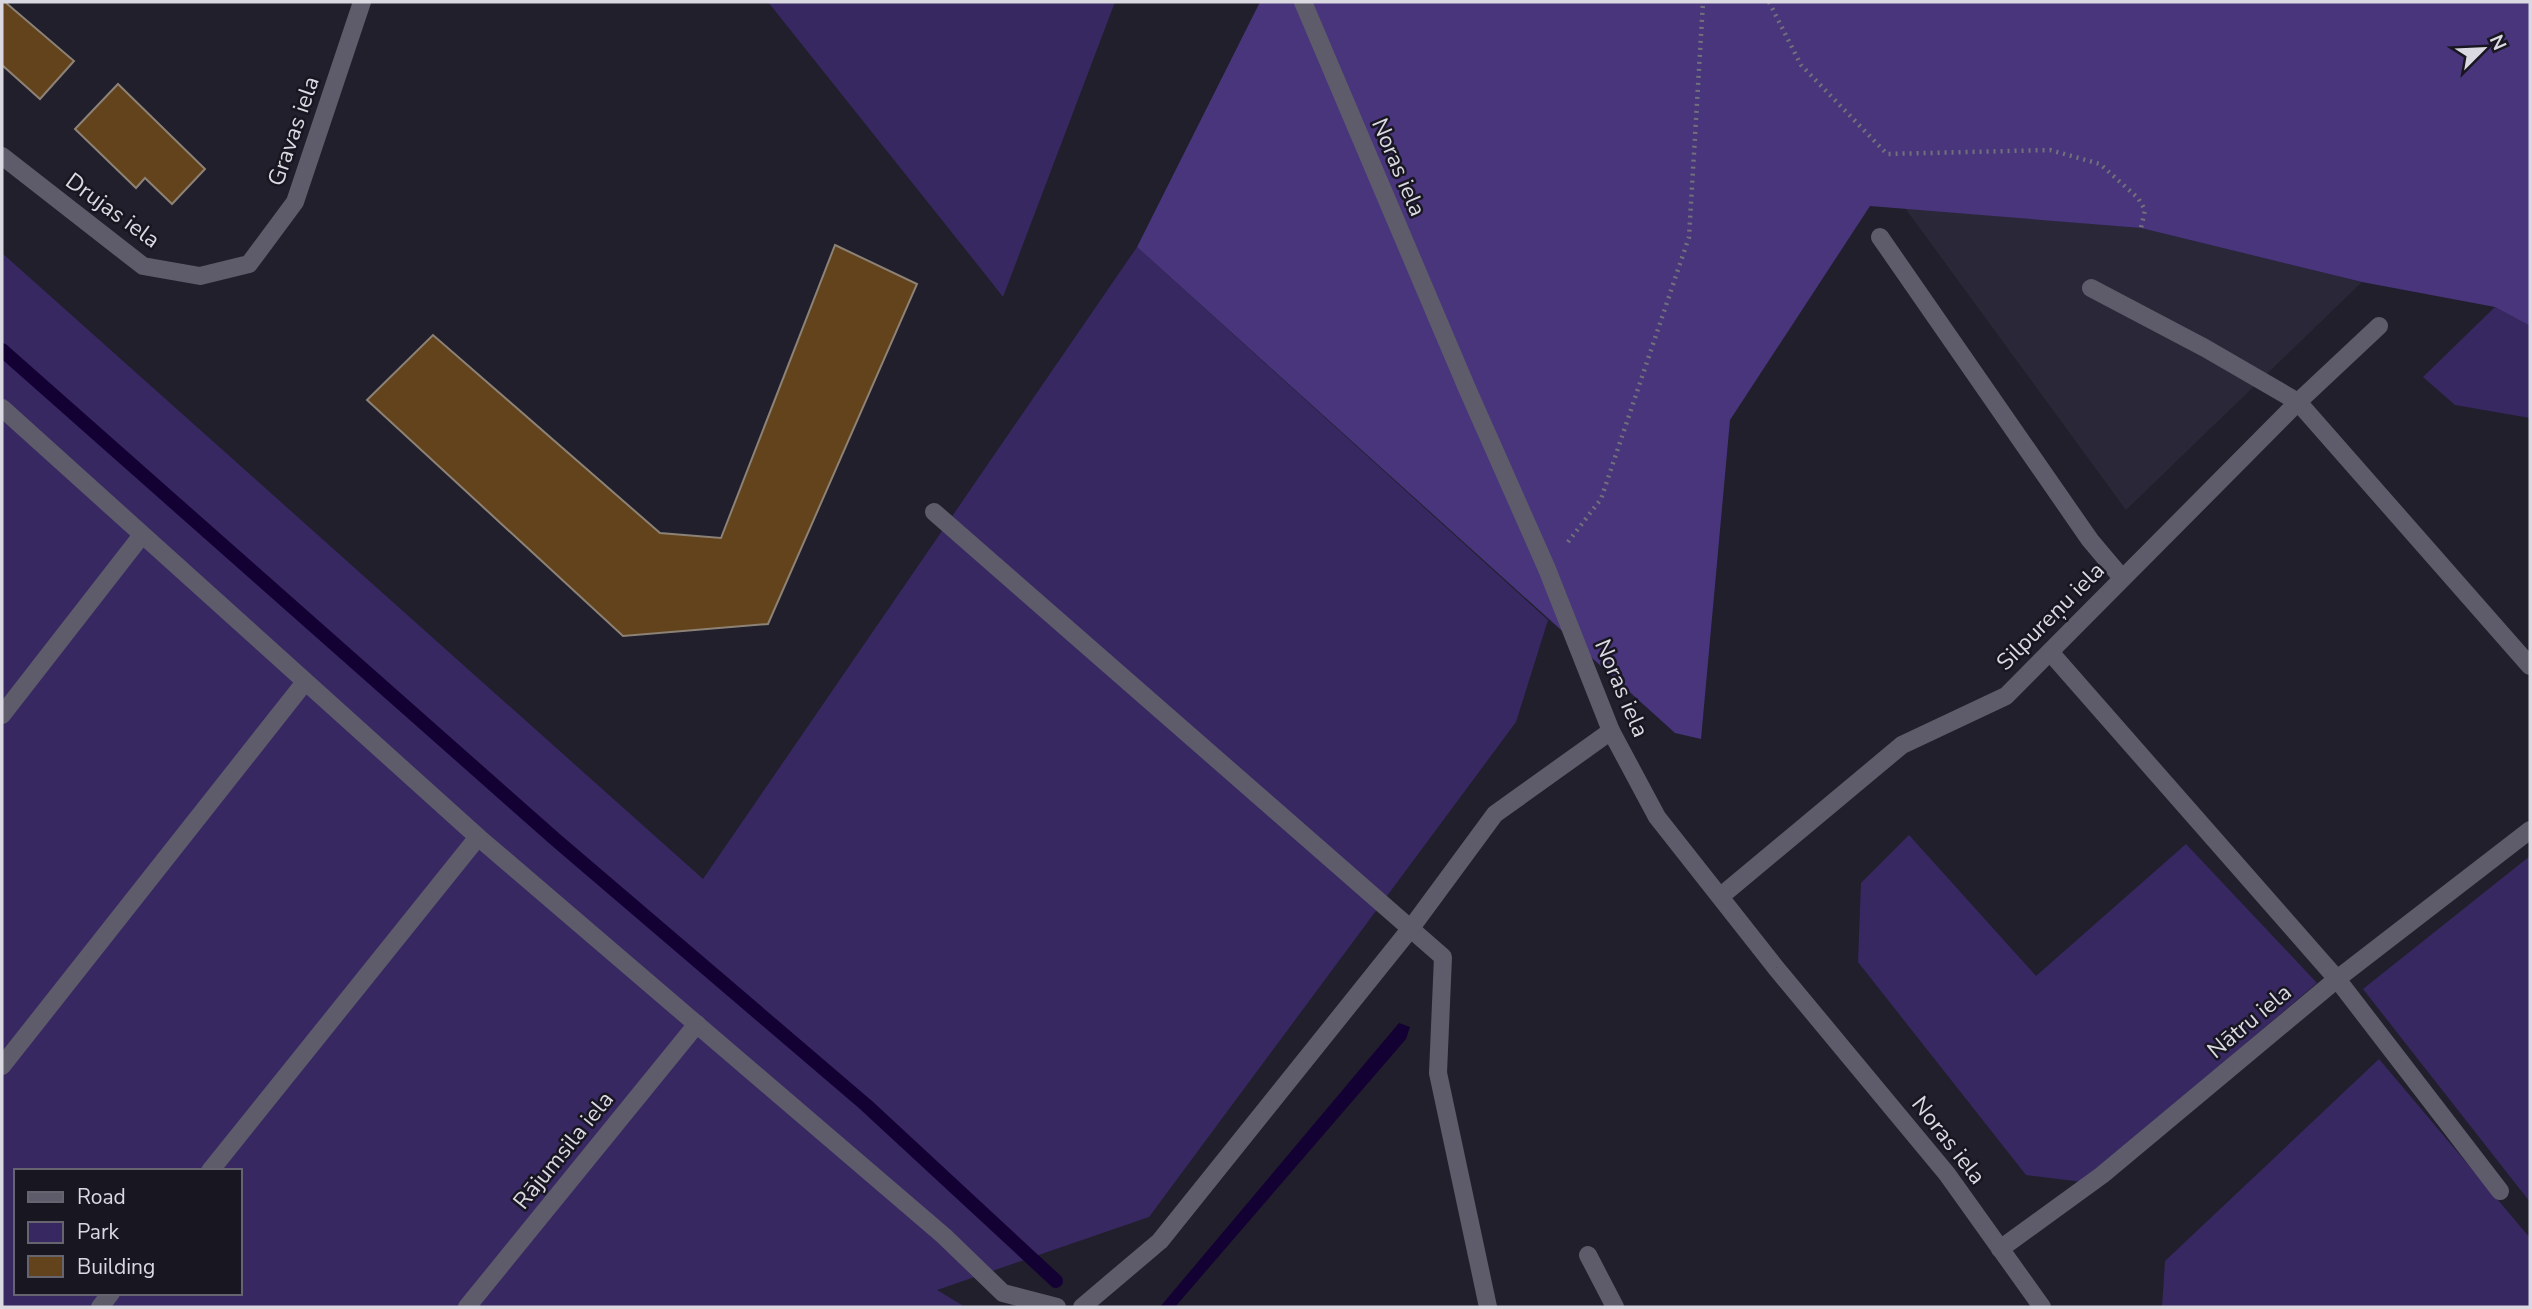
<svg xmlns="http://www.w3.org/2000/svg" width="2532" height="1309" viewBox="0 0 2532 1309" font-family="'Nunito Sans',sans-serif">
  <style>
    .built { fill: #2a2739 }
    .green { fill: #382862; fill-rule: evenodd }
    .forest { fill: #48357c }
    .water { fill: #140134 }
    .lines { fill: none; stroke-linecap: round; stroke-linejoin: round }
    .stream { stroke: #140134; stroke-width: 14 }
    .building { fill: #63431c; stroke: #8d8276; stroke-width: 2 }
    .path { stroke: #72717b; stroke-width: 4.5; stroke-dasharray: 2 5; stroke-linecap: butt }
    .minor { stroke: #5e5c6a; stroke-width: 18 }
    .labels { text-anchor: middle; stroke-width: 5; stroke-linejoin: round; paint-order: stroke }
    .street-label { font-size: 23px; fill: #dad9e1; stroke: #181621 }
  </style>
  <rect width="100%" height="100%" fill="#211f2b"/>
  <!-- built -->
  <polygon class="built" points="1905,208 2141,228 2362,282 2126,510"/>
  <!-- green -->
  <g class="green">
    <polygon points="768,2 1115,2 1003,297 985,274"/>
    <path d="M1137,247L1548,620L1516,722L1149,1217L937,1290L965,1307H2V253L703,879ZM16,1171H240V1293H16Z"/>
    <polygon points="2495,307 2530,326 2530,418 2455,405 2423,377"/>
    <polygon points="1909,835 2036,976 2186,844 2317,983 2083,1182 2026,1175 1858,962 1861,883"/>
    <polygon points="2530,856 2530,1202 2363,989"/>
    <polygon points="2379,1059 2530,1238 2530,1307 2162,1307 2165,1261"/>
  </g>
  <!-- forest -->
  <polygon class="forest" points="1260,2 2530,2 2530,326 2495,307 2362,282 2141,228 1870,206 1730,420 1701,739 1675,733 1137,247"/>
  <!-- water -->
  <polygon class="water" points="1399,1023 1410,1027 1406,1039 1175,1307 1160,1307"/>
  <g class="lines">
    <!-- stream -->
    <polyline class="stream" points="2,350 556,840 866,1105 1056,1281"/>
  </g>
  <!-- building -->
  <g class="building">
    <polygon points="2,2 5,2 74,61 40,99 2,65"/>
    <polygon points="118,84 205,169 172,204 145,178 136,188 75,129"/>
    <polygon points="835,245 917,284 768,624 623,636 367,400 433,335 660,533 721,538"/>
  </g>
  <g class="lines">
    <!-- path -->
    <g class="path">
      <polyline points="1769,2 1801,65 1887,154 2050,150 2100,164 2138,198 2145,210 2141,228"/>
      <polyline points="1568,542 1601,499 1689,237 1703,2"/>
    </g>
    <!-- minor -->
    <g class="minor">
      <polyline points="1303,2 1466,386 1547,569 1611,731 1657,817 1776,968 1947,1174 2042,1307"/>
      <polyline points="2,156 143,266 200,276 249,264 295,202 362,2"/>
      <polyline points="1880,237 2090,540 2122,578"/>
      <polyline points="2091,288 2205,348 2298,402 2530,666"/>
      <polyline points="2,408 478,837 944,1236 1003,1293 1057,1307"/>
      <polyline points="934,512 1443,957 1438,1073 1488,1307"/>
      <polyline points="2050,652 2337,979 2500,1191"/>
      <polyline points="2,715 142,535"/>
      <polyline points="1721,896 1902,745 2006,696 2298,402 2379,326"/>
      <polyline points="2,1066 305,682"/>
      <polyline points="210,1171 478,837"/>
      <polyline points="2000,1249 2102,1175 2337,979 2530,830"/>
      <polyline points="1588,1255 1615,1307"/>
      <polyline points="100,1307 111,1293"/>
      <polyline points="467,1307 697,1024"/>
      <polyline points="1082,1307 1160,1241 1411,928 1495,814 1611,731"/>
    </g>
  </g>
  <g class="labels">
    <!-- street labels -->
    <g class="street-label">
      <text transform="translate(293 131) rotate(-71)" y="8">Gravas iela</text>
      <text transform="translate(1399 167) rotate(67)" y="8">Noras iela</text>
      <text transform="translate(113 210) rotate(36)" y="8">Drujas iela</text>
      <text transform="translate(2050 616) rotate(-45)" y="8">Silpureņu iela</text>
      <text transform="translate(1622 688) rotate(67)" y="8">Noras iela</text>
      <text transform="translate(2249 1021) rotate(-40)" y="8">Nātru iela</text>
      <text transform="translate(1949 1140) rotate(52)" y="8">Noras iela</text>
      <text transform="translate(563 1150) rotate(-51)" y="8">Rājumsila iela</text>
    </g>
  </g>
  <!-- border -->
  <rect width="2532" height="1309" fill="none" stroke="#dad9e1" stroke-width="7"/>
  <!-- legend -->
  <rect x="14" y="1169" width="228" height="126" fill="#181621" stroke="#66646e" stroke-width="2"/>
  <rect x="28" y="1192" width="35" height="10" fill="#5e5c6a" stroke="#66646e" stroke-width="2"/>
  <text x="77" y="1204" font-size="21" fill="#dad9e1">Road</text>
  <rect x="28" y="1222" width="35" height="21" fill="#382862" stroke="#66646e" stroke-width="2"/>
  <text x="77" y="1239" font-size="21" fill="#dad9e1">Park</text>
  <rect x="28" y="1256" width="35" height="21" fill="#63431c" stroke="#66646e" stroke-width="2"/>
  <text x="77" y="1274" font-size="21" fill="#dad9e1">Building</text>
  <!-- north arrow -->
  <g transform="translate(2483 49) rotate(66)" stroke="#181621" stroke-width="5" paint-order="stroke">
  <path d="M0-5L12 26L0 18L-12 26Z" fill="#dad9e1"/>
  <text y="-10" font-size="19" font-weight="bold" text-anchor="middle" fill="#dad9e1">N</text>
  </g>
</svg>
